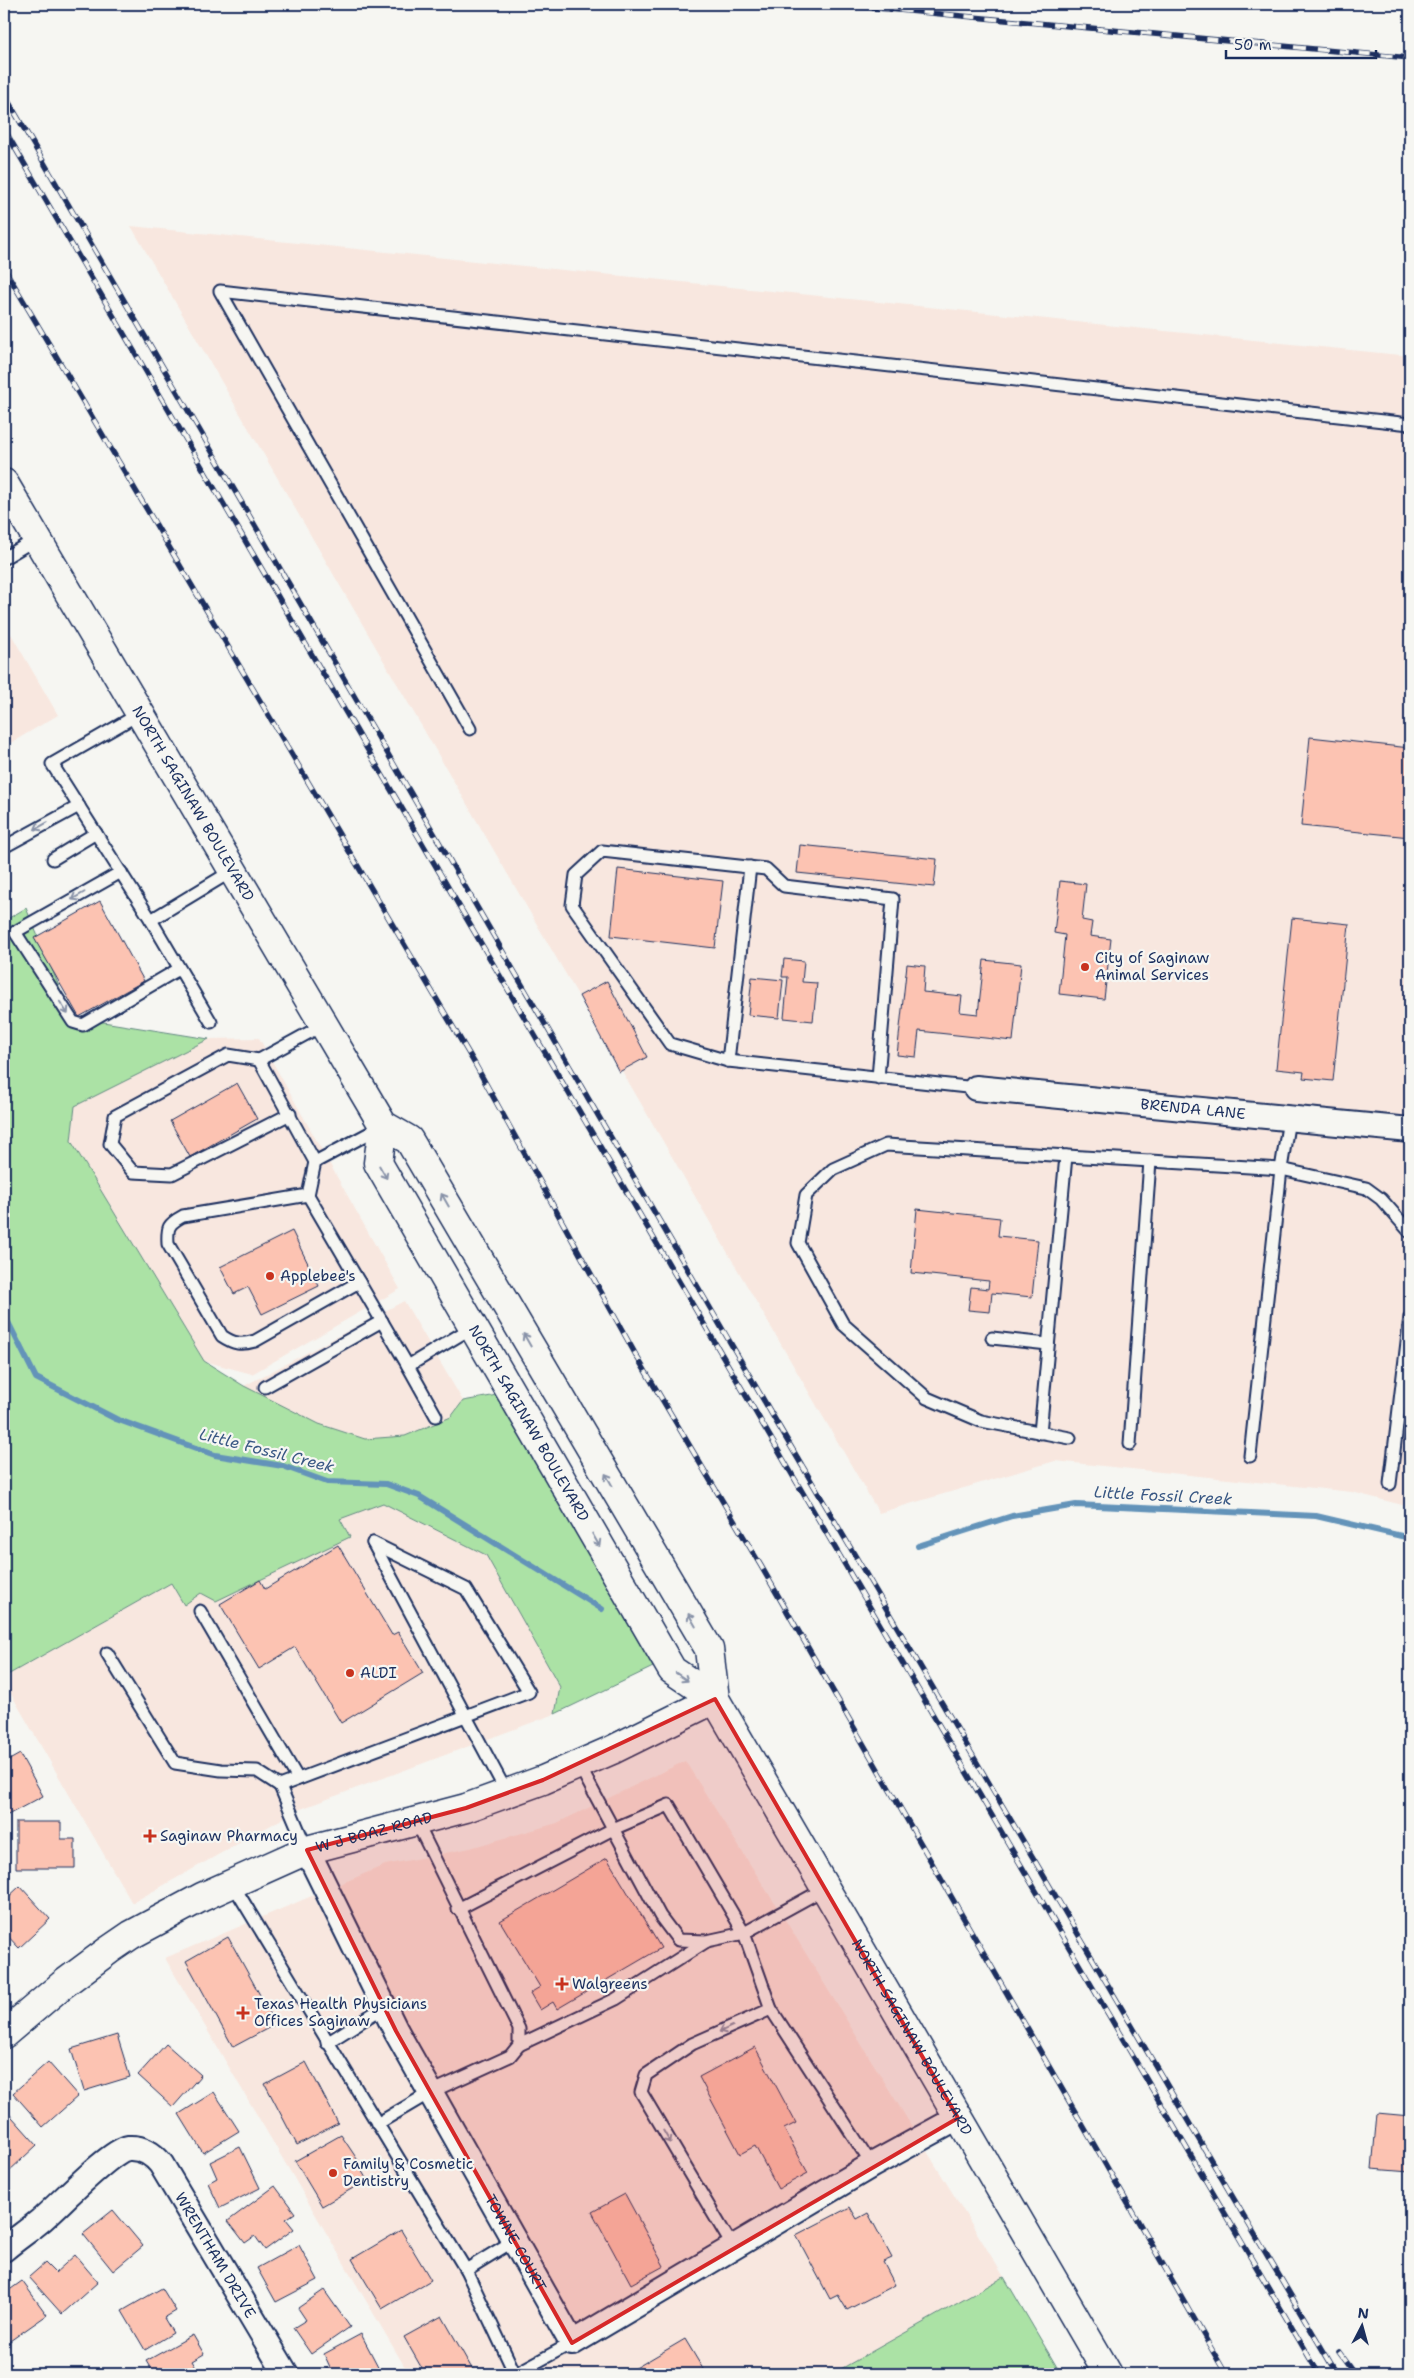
<svg xmlns="http://www.w3.org/2000/svg" width="1414" height="2378" viewBox="0 0 1414 2378" font-family="'Shantell Sans',sans-serif">
  <style>
    .built { fill: #f8e7df }
    .green { fill: #abe2a5; stroke: #638882 }
    .lines { fill: none; stroke-linecap: round; stroke-linejoin: round }
    .stream { stroke: #6393b9; stroke-width: 6 }
    .building { fill: #fcc3b2; stroke: #1b2f5e }
    .lane-casing { stroke: #1b2f5e; stroke-width: 15 }
    .street-casing { stroke: #1b2f5e; stroke-width: 28 }
    .secondary-casing { stroke: #1b2f5e; stroke-width: 31 }
    .primary-casing { stroke: #1b2f5e; stroke-width: 31 }
    .lane { stroke: #f6f6f2; stroke-width: 11 }
    .street { stroke: #f6f6f2; stroke-width: 24 }
    .secondary { stroke: #f6f6f2; stroke-width: 28 }
    .primary { stroke: #f6f6f2; stroke-width: 28 }
    .rail-casing { stroke: #1b2f5e; stroke-width: 5.5 }
    .rail { stroke: #f6f6f2; stroke-width: 4; stroke-dasharray: 11; stroke-linecap: butt }
    .oneway { stroke: #8892a8 }
    .marked { fill: #d62828; fill-opacity: 0.2; stroke: #d62828; stroke-width: 4; stroke-linejoin: round }
    .poi-dot { fill: #c8321e; stroke: #f6f6f2; stroke-width: 2 }
    .labels { text-anchor: middle; stroke-width: 4.5; stroke-linejoin: round; paint-order: stroke }
    .street-label { font-size: 15px; fill: #1b2f5e; stroke: #f6f6f2 }
    .poi-label { font-size: 15px; fill: #1b2f5e; stroke: #f6f6f2; text-anchor: start }
    .water-label { font-size: 16px; font-style: italic; fill: #395884; stroke: #f6f6f2 }
  </style>
  <rect width="100%" height="100%" fill="#f6f6f2"/>
  <filter id="ink" filterUnits="userSpaceOnUse"><feTurbulence type="fractalNoise" baseFrequency=".02" numOctaves="2"/><feDisplacementMap in="SourceGraphic" scale="10" xChannelSelector="R" yChannelSelector="G"/><feConvolveMatrix kernelMatrix="1 2 1 2 8 2 1 2 1" color-interpolation-filters="sRGB"/></filter>
  <g filter="url(#ink)">
    <!-- built -->
    <g class="built">
      <polygon points="131,226 1410,356 1410,1507 1352,1492 1055,1461 879,1513"/>
      <polygon points="4,622 58,715 4,747"/>
      <polygon points="259,1038 400,1289 252,1374 204,1361 71,1141 75,1106 209,1039"/>
      <polygon points="404,1301 463,1401 451,1417 405,1436 365,1439 319,1424 244,1386"/>
      <polygon points="383,1503 486,1555 560,1687 555,1714 298,1810 132,1903 4,1682 4,1677 171,1583 201,1593 350,1537 340,1519"/>
      <polygon points="685,1761 789,1926 1004,2277 832,2374 409,2374 165,1958 385,1865 470,1848 557,1823"/>
    </g>
    <!-- green -->
    <g class="green">
      <polygon points="26,908 72,1017 209,1039 75,1106 71,1141 204,1361 244,1386 319,1424 365,1439 405,1436 451,1417 463,1401 497,1395 653,1667 555,1714 560,1687 486,1555 383,1503 340,1519 350,1537 216,1601 201,1593 184,1605 171,1583 4,1677 4,921"/>
      <polygon points="1004,2277 1061,2374 832,2374"/>
    </g>
    <g class="lines">
      <!-- stream -->
      <g class="stream">
        <polyline points="4,1314 36,1378 116,1419 215,1455 283,1466 327,1482 386,1484 419,1496 602,1609"/>
        <polyline points="918,1546 1012,1516 1076,1505 1316,1516 1410,1538"/>
      </g>
    </g>
    <!-- building -->
    <g class="building">
      <polygon points="1310,737 1410,748 1410,837 1301,826"/>
      <polygon points="800,845 937,859 934,887 797,873"/>
      <polygon points="618,869 723,881 715,948 611,936"/>
      <polygon points="1060,881 1086,884 1082,920 1092,922 1090,936 1111,939 1104,999 1059,994 1065,935 1054,933"/>
      <polygon points="100,901 144,981 79,1017 34,938"/>
      <polygon points="1292,918 1349,924 1333,1081 1303,1078 1304,1072 1276,1069"/>
      <polygon points="784,959 804,961 802,982 817,983 813,1021 784,1018 788,977 782,977"/>
      <polygon points="984,960 1021,964 1013,1041 919,1031 916,1057 897,1055 907,964 925,966 923,992 962,996 960,1012 978,1014"/>
      <polygon points="752,977 783,980 779,1018 748,1015"/>
      <polygon points="607,981 647,1057 619,1072 579,996"/>
      <polygon points="237,1083 257,1119 190,1157 170,1121"/>
      <polygon points="917,1209 1000,1218 998,1236 1038,1240 1032,1297 992,1293 990,1312 968,1310 971,1287 988,1289 989,1281 911,1273"/>
      <polygon points="292,1231 319,1286 262,1314 248,1287 234,1294 220,1267"/>
      <polygon points="338,1545 392,1635 398,1632 423,1673 341,1723 295,1647 259,1669 220,1604 260,1580 265,1589"/>
      <polygon points="20,1754 43,1796 4,1817 4,1763"/>
      <polygon points="16,1822 61,1822 61,1839 75,1839 75,1868 16,1868"/>
      <polygon points="607,1858 661,1948 557,2009 553,2002 540,2010 530,1993 540,1987 500,1921"/>
      <polygon points="20,1886 50,1919 19,1948 4,1932 4,1901"/>
      <polygon points="228,1937 276,2024 233,2047 186,1961"/>
      <polygon points="117,2035 130,2077 84,2091 71,2049"/>
      <polygon points="166,2044 201,2075 173,2107 138,2075"/>
      <polygon points="755,2047 796,2123 784,2129 808,2173 778,2189 755,2146 740,2154 699,2077"/>
      <polygon points="48,2062 78,2096 43,2127 13,2093"/>
      <polygon points="306,2062 338,2123 297,2145 265,2084"/>
      <polygon points="214,2092 239,2131 203,2153 179,2114"/>
      <polygon points="4,2108 37,2145 8,2172 4,2167"/>
      <polygon points="1377,2113 1410,2116 1410,2172 1372,2169"/>
      <polygon points="341,2135 361,2165 359,2166 367,2180 322,2206 295,2161"/>
      <polygon points="240,2147 260,2188 220,2208 208,2183 217,2178 210,2162"/>
      <polygon points="275,2186 295,2213 286,2219 294,2229 265,2250 255,2236 245,2243 228,2221"/>
      <polygon points="625,2194 664,2266 631,2284 592,2212"/>
      <polygon points="850,2207 857,2219 868,2213 892,2258 883,2262 895,2285 847,2310 838,2295 830,2299 796,2235"/>
      <polygon points="113,2210 143,2246 113,2271 83,2234"/>
      <polygon points="401,2230 431,2280 382,2309 352,2259"/>
      <polygon points="299,2245 318,2280 276,2302 257,2268"/>
      <polygon points="75,2255 98,2282 62,2314 29,2277 45,2263 55,2273"/>
      <polygon points="22,2281 47,2315 7,2343 4,2338 4,2294"/>
      <polygon points="162,2288 176,2311 164,2318 173,2333 145,2350 122,2311"/>
      <polygon points="324,2290 350,2327 311,2354 293,2328 306,2320 298,2308"/>
      <polygon points="442,2316 475,2374 425,2374 404,2337"/>
      <polygon points="361,2334 382,2374 321,2374 320,2372 330,2367 324,2354"/>
      <polygon points="193,2335 204,2354 192,2361 200,2374 154,2374 146,2361"/>
      <polygon points="685,2339 706,2374 638,2374 634,2369"/>
    </g>
    <g class="lines">
      <!-- lane casing -->
      <g class="lane-casing">
        <g id="lane">
          <polyline points="4,558 36,539"/>
          <polyline points="139,714 52,764 151,920 232,871"/>
          <polyline points="470,729 220,291 1410,424"/>
          <polyline points="4,847 79,806"/>
          <polyline points="53,859 96,833"/>
          <polyline points="121,872 15,932 73,1022 83,1025 179,969"/>
          <polyline points="151,920 211,1022"/>
          <polyline points="259,1060 315,1162 381,1127"/>
          <polyline points="728,1061 750,867"/>
          <polyline points="878,1078 893,899 784,886 766,869 602,851 576,875 572,905 670,1044 728,1061 976,1088"/>
          <polyline points="290,1114 172,1174 133,1172 110,1144 115,1116 228,1055 259,1060 323,1025"/>
          <path d="M315,1162L308,1195L183,1216C168,1224 167,1227 168,1244L222,1336C234,1344 241,1345 255,1341L359,1282L408,1366L473,1327"/>
          <polyline points="308,1195 359,1282"/>
          <polyline points="992,1338 1048,1344"/>
          <polyline points="408,1366 436,1416"/>
          <polyline points="265,1387 382,1321"/>
          <polyline points="1040,1433 1066,1156"/>
          <polyline points="1070,1438 981,1421 927,1398 843,1324 798,1243 806,1195 833,1169 886,1145 1281,1169 1366,1188 1381,1199 1410,1232"/>
          <polyline points="1130,1444 1150,1161"/>
          <polyline points="1250,1456 1281,1169 1289,1119"/>
          <polyline points="1390,1484 1410,1317"/>
          <polyline points="373,1543 507,1793"/>
          <polyline points="200,1611 298,1779"/>
          <polyline points="107,1653 175,1763 221,1770 257,1771 280,1786"/>
          <polyline points="579,1765 660,1916 678,1940 707,1941 744,1933 826,1888"/>
          <polyline points="307,1850 280,1786 529,1692 466,1589 373,1543"/>
          <polyline points="232,1883 466,2270 515,2374"/>
          <polyline points="458,1909 613,1829 669,1805 744,1933 771,2009 872,2165"/>
          <polyline points="327,2043 384,2007"/>
          <polyline points="519,2045 616,1999 707,1941"/>
          <polyline points="377,2124 431,2092 510,2056 519,2045 519,2029 416,1821"/>
          <polyline points="733,2247 641,2092 646,2075 692,2044 771,2009"/>
          <polyline points="466,2270 515,2240"/>
          <polyline points="515,2374 572,2343"/>
        </g>
      </g>
      <!-- street casing -->
      <g class="street-casing">
        <g id="street">
          <path id="s1" d="M976,1088L1410,1130"/>
          <path id="s2" d="M307,1850L396,2031L572,2343L872,2165L958,2118"/>
          <path id="s3" d="M4,2249C16,2239 28,2231 40,2221C58,2206 110,2151 128,2148C143,2147 153,2154 161,2164L286,2374"/>
        </g>
      </g>
      <!-- secondary casing -->
      <g class="secondary-casing">
        <g id="secondary">
          <path id="s4" d="M4,2034L62,1985L109,1950L131,1935L202,1897L307,1850L466,1808L543,1780L612,1750L715,1699"/>
        </g>
      </g>
      <!-- primary casing -->
      <g class="primary-casing">
        <g id="primary">
          <path id="s5" d="M4,483L383,1125L409,1140L709,1649L715,1699L1108,2374"/>
          <path id="s6" d="M383,1125L378,1163L672,1670L715,1699"/>
        </g>
      </g>
      <!-- lane -->
      <use href="#lane" class="lane"/>
      <!-- street -->
      <use href="#street" class="street"/>
      <!-- secondary -->
      <use href="#secondary" class="secondary"/>
      <!-- primary -->
      <use href="#primary" class="primary"/>
      <!-- rail casing -->
      <g class="rail-casing">
        <g id="rail">
          <polyline points="834,4 1410,58"/>
          <polyline points="4,94 777,1423 1337,2374"/>
          <polyline points="4,129 1319,2374"/>
          <polyline points="4,268 475,1064 637,1357 761,1566 1226,2374"/>
          <polyline points="1339,2352 1355,2374"/>
        </g>
      </g>
      <!-- rail -->
      <use href="#rail" class="rail"/>
    </g>
    <!-- one-way arrows -->
    <defs><path id="oneway-shaft" d="M-6 0H5M1.5-3L5.5 0L1.5 3" fill="none" stroke-width="1.6" stroke-linecap="round" stroke-linejoin="round" transform="scale(1.25)"/></defs>
    <g class="oneway">
      <use href="#oneway-shaft" transform="translate(41 826) rotate(151)"/>
      <use href="#oneway-shaft" transform="translate(78 896) rotate(150)"/>
      <use href="#oneway-shaft" transform="translate(64 1008) rotate(57)"/>
      <use href="#oneway-shaft" transform="translate(383 1172) rotate(60)"/>
      <use href="#oneway-shaft" transform="translate(445 1200) rotate(-120)"/>
      <use href="#oneway-shaft" transform="translate(527 1340) rotate(-120)"/>
      <use href="#oneway-shaft" transform="translate(609 1480) rotate(-120)"/>
      <use href="#oneway-shaft" transform="translate(596 1540) rotate(60)"/>
      <use href="#oneway-shaft" transform="translate(692 1620) rotate(-120)"/>
      <use href="#oneway-shaft" transform="translate(682 1677) rotate(34)"/>
      <use href="#oneway-shaft" transform="translate(726 2029) rotate(156)"/>
      <use href="#oneway-shaft" transform="translate(667 2137) rotate(60)"/>
    </g>
  </g>
  <!-- marked area -->
  <path class="marked" d="M715,1699L958,2118L572,2343L396,2031L307,1850L466,1808L543,1780Z"/>
  <!-- markers -->
  <g class="poi-dot">
    <circle cx="1085" cy="967" r="5"/>
    <circle cx="270" cy="1276" r="5"/>
    <circle cx="350" cy="1673" r="5"/>
    <path d="M147.5 1828.5h5v5h5v5h-5v5h-5v-5h-5v-5h5z"/>
    <path d="M559.5 1976.5h5v5h5v5h-5v5h-5v-5h-5v-5h5z"/>
    <path d="M240.5 2005.5h5v5h5v5h-5v5h-5v-5h-5v-5h5z"/>
    <circle cx="333" cy="2173" r="5"/>
  </g>
  <g class="labels">
    <!-- street labels -->
    <g class="street-label">
      <text dy="5" stroke="none"><textPath href="#s5" startOffset="372">NORTH SAGINAW BOULEVARD</textPath></text>
      <text dy="5" stroke="none"><textPath href="#s1" startOffset="218">BRENDA LANE</textPath></text>
      <text dy="5" stroke="none"><textPath href="#s6" startOffset="339">NORTH SAGINAW BOULEVARD</textPath></text>
      <text dy="5" stroke="none"><textPath href="#s4" startOffset="426">W J BOAZ ROAD</textPath></text>
      <text dy="5" stroke="none"><textPath href="#s5" startOffset="1808">NORTH SAGINAW BOULEVARD</textPath></text>
      <text dy="5" stroke="none"><textPath href="#s2" startOffset="445">TOWNE COURT</textPath></text>
      <text dy="5" stroke="none"><textPath href="#s3" startOffset="305">WRENTHAM DRIVE</textPath></text>
    </g>
    <!-- poi labels -->
    <g class="poi-label">
      <text x="1095" y="963">City of Saginaw<tspan x="1095" dy="17">Animal Services</tspan></text>
      <text x="280" y="1281">Applebee's</text>
      <text x="360" y="1678">ALDI</text>
      <text x="160" y="1841">Saginaw Pharmacy</text>
      <text x="572" y="1989">Walgreens</text>
      <text x="254" y="2009">Texas Health Physicians<tspan x="254" dy="17">Offices Saginaw</tspan></text>
      <text x="343" y="2169">Family &amp; Cosmetic<tspan x="343" dy="17">Dentistry</tspan></text>
    </g>
    <!-- water labels -->
    <g class="water-label">
      <text transform="translate(267 1450) rotate(14)" y="6">Little Fossil Creek</text>
      <text transform="translate(1163 1495) rotate(3)" y="6">Little Fossil Creek</text>
    </g>
  </g>
  <!-- margin -->
  <rect width="1414" height="2378" fill="none" stroke="#f6f6f2" stroke-width="20"/>
  <rect x="10" y="10" width="1394" height="2358" fill="none" stroke="#1b2f5e" stroke-width="2" filter="url(#ink)"/>
  <!-- north arrow -->
  <g transform="translate(1362 2326) rotate(6)" stroke="#f6f6f2" stroke-width="4" paint-order="stroke">
  <path d="M0-4L9 19L0 12L-9 19Z" fill="#1b2f5e"/>
  <text y="-8" font-size="14" font-weight="bold" text-anchor="middle" fill="#1b2f5e">N</text>
  </g>
  <!-- scale -->
  <path d="M1226 50v8h150v-8" fill="none" stroke="#1b2f5e" stroke-width="2.5"/>
  <text x="1234" y="50" font-size="15" fill="#1b2f5e" stroke="#f6f6f2" stroke-width="4" paint-order="stroke">50 m</text>
</svg>
